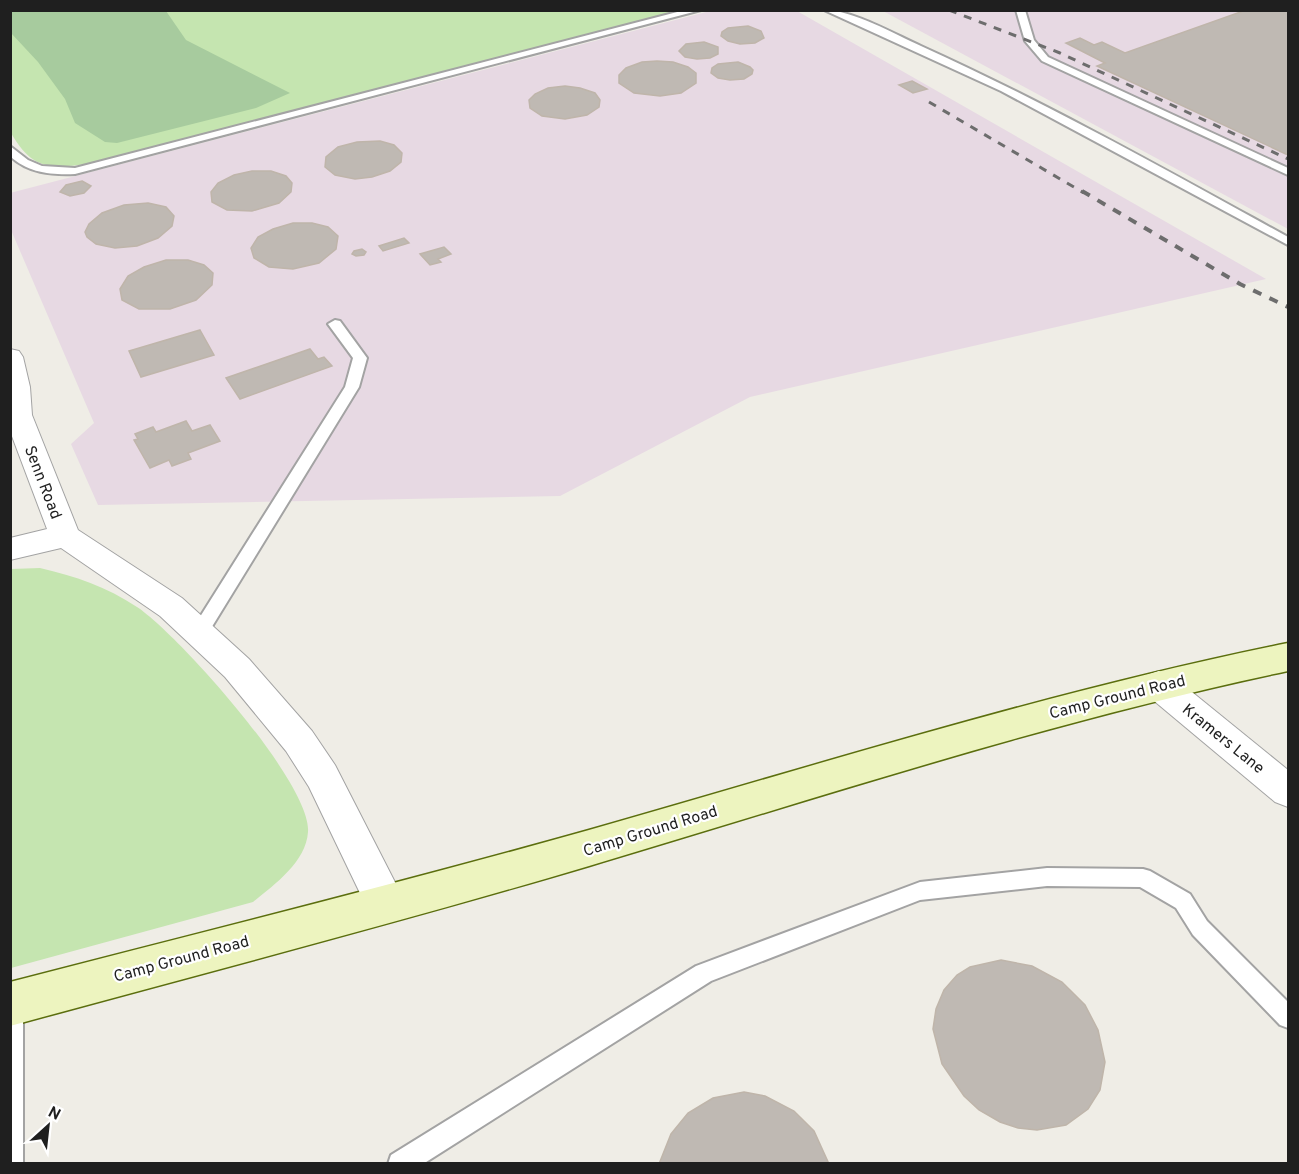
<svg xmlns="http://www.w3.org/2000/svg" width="1299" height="1174" viewBox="0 0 1299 1174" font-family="Overpass,sans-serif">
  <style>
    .industrial { fill: #e7d9e3 }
    .grass { fill: #c5e5b0 }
    .forest { fill: #a7cb9e }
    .building { fill: #bfb9b3; stroke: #bfb5aa; stroke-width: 1.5 }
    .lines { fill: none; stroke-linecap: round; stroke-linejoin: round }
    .lane-casing { stroke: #a3a3a3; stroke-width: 4 }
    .street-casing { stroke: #a3a3a3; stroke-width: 2 }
    .secondary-casing { stroke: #5b6e0e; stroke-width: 3 }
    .lane { fill: #fff; fill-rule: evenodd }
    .street { fill: #fff; fill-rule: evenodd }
    .secondary { fill: #edf4bf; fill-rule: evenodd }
    .rail-far1 { stroke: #6d6d6d; stroke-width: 3; stroke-dasharray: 8 8; stroke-linecap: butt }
    .rail { stroke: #6d6d6d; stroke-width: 4; stroke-dasharray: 9 9; stroke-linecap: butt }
    .labels { text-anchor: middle; stroke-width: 4.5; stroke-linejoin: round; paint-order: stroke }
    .street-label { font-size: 16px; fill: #1f1f1f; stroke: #fff }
  </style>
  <rect width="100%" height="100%" fill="#efede6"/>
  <!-- industrial -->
  <g class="industrial">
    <polygon points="710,11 797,11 1266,279 750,397 560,496 98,505 71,444 94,423 11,230 10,193"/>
    <polygon points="883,11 1288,11 1288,229"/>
  </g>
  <!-- grass -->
  <g class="grass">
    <path d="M11,11H689L96,163C53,168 34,173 11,133Z"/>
    <path d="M40,568C75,576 107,587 137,607C178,634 312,784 308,832C306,862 274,885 253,902L11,968V569Z"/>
  </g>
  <!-- forest -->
  <polygon class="forest" points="11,10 166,11 186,40 290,93 256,108 117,143 105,142 75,123 65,99 38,62 11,33"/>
  <!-- building -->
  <g class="building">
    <polygon points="1246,10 1288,10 1288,155 1097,66 1105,63 1066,43 1080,38 1094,45 1102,42 1125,53"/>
    <polygon points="748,26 761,31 764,38 755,43 740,44 728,41 721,36 722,32 728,28"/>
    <polygon points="704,42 718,47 718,54 710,58 697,59 685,57 679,51 686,44"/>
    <polygon points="657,61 673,62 688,67 696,73 696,83 681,93 660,96 634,93 619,83 619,75 626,68 642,62"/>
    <polygon points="738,62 750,67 753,70 752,74 744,79 730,80 718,78 711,73 712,68 718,64"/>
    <polygon points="912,81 927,89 913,93 899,85"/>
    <polygon points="565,86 580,88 595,93 600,100 599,107 587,115 565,119 542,116 530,108 529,100 535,94 548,88"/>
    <polygon points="380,141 394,145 402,153 401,162 390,171 372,177 355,179 335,175 325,167 326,157 338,147 357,142"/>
    <polygon points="252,171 271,171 286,176 292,183 291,192 279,203 252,211 227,210 212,202 211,192 218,183 234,175"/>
    <polygon points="82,181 91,186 84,193 70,196 60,192 66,185"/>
    <polygon points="148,203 166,207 174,216 172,226 158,238 137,246 115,248 96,244 87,237 85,232 89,224 102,213 124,205"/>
    <polygon points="293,223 312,223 328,227 338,236 336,249 319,263 293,269 269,267 254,258 251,248 258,237 273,229"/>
    <polygon points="404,238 409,243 383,251 379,246"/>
    <polygon points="444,247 451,254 438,259 441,262 430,265 420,254"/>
    <polygon points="362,249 366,252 364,255 356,256 352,254 354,251"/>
    <polygon points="166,260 188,260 204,265 213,273 212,285 196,300 170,309 139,309 122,300 120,289 128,276 144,267"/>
    <polygon points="200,330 214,355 141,377 129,351"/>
    <polygon points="310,349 318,359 324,357 332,366 240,399 226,378"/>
    <polygon points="186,421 192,431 210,425 220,441 188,453 191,459 172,466 169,460 150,468 134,440 138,439 135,434 153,427 156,432"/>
    <polygon points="1001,960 1032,966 1062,982 1085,1005 1098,1030 1105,1062 1100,1090 1088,1109 1066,1125 1037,1130 1018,1128 1000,1122 979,1110 964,1096 942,1064 933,1029 936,1009 944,990 957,975 970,967"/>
    <polygon points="744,1092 765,1096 794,1111 814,1131 829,1164 659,1164 671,1134 688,1113 713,1098"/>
  </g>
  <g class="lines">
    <!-- lane casing -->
    <g class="lane-casing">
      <g id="lane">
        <path d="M685,10H701L75,174C51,175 28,173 10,156V146L28,160L42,166L75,168Z"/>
        <path d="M824,10C853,10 894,34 921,46C1047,103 1168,171 1288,237V245L1001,91Z"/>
        <polygon points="1016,10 1025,10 1034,40 1048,57 1288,168 1288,175 1042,61 1025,41"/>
        <polygon points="335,320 340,321 367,358 359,387 205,638 199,640 193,638 190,633 193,628 345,387 353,358 328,324"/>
        <polygon points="1047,868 1143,869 1150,871 1190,894 1207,921 1288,1002 1288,1028 1280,1025 1193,935 1176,908 1140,887 1047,886 920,900 711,981 423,1164 388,1164 391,1155 696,966 920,882"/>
        <polygon points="12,993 20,996 23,1004 23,1164 10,1164"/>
      </g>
    </g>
    <!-- street casing -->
    <g class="street-casing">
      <g id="street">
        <polygon points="10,349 19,351 23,357 30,387 32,415 78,530 182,598 249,659 312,731 335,765 399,890 405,903 399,916 385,921 371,916 309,787 286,751 225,677 160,616 61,548 10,560 10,538 47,529 10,431"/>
        <polygon points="1159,671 1171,675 1288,770 1288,807 1275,802 1147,695 1142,685 1147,675"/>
      </g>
    </g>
    <!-- secondary casing -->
    <g class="secondary-casing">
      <path id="secondary" d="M1288,643V671C1050,721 821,797 589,866C397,923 203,973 10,1026V982C203,932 397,884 589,830C821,764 1051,691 1288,643Z"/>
    </g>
    <!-- lane -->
    <use href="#lane" class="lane"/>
    <!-- street -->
    <use href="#street" class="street"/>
    <!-- secondary -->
    <use href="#secondary" class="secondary"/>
    <!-- rail-far1 -->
    <g class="rail-far1">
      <polyline points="949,10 1060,53 1288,159"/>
      <polyline points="929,102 1084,193"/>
    </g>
    <!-- rail -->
    <polyline class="rail" points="1082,191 1240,284 1288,307"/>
  </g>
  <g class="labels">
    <!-- street labels -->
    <g class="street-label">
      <text transform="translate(44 482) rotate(69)" y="6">Senn Road</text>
      <text transform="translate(1117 696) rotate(-14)" y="6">Camp Ground Road</text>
      <text transform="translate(1224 738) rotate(39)" y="6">Kramers Lane</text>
      <text transform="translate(650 830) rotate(-17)" y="6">Camp Ground Road</text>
      <text transform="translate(181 958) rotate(-15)" y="6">Camp Ground Road</text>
    </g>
  </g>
  <!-- border -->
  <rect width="1299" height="1174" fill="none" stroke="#1f1f1f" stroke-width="24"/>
  <!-- north arrow -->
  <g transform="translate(48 1126) rotate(27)" stroke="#ffffff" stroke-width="4.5" paint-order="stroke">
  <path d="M0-4.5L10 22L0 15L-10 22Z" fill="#1f1f1f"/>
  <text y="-9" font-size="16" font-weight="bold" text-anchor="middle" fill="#1f1f1f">N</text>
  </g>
</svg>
